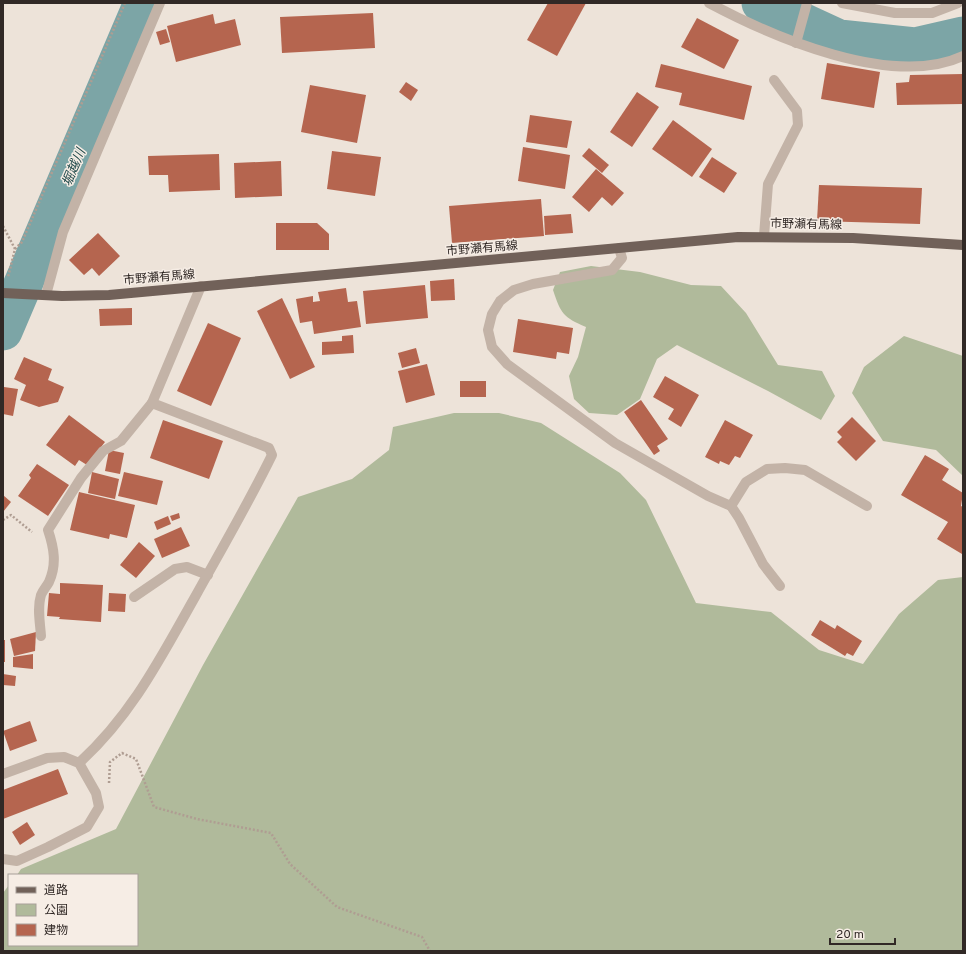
<svg xmlns="http://www.w3.org/2000/svg" width="966" height="954" viewBox="0 0 966 954" font-family="Overpass,'Noto Sans JP',sans-serif">
  <style>
    .green { fill: #b0ba9b }
    .lines { fill: none; stroke-linecap: round; stroke-linejoin: round }
    .river { stroke: #7ca5a6; stroke-width: 39 }
    .building { fill: #b5654f }
    .path { stroke: #af9d92; stroke-width: 2.5; stroke-dasharray: 2 2; stroke-linecap: butt }
    .minor { stroke: #c3b3a7; stroke-width: 10 }
    .major { stroke: #716159; stroke-width: 10 }
    .labels { text-anchor: middle; stroke-width: 3; stroke-linejoin: round; paint-order: stroke }
    .street-label { font-size: 12px; fill: #312926; stroke: #f6ede5 }
    .water-label { font-size: 13px; font-style: italic; fill: #224b4c; stroke: #f6ede5 }
  </style>
  <rect width="100%" height="100%" fill="#ede3d9"/>
  <!-- green -->
  <g class="green">
    <path d="M591,266L640,272L691,285L721,286L746,313L778,365L822,371L835,396L821,420L768,391L677,345L657,359L640,399L617,415L589,413L574,399L569,376L578,357L586,327C563,317 561,314 553,290L560,272Z"/>
    <polygon points="904,336 963,356 963,476 936,450 883,441 852,393 864,367"/>
    <polygon points="454,413 499,413 541,423 620,473 646,500 696,603 771,612 819,650 863,664 899,614 938,580 963,577 963,951 3,951 3,893 9,885 9,945 137,945 137,875 17,875 21,869 116,829 203,665 298,497 352,479 389,450 393,427"/>
  </g>
  <g class="lines">
    <!-- river -->
    <g class="river">
      <polyline points="761,3 839,39 915,47 963,36"/>
      <polyline points="3,331 143,3"/>
    </g>
  </g>
  <!-- building -->
  <g class="building">
    <polygon points="548,3 586,3 557,56 527,40"/>
    <polygon points="373,13 375,48 282,53 280,17"/>
    <polygon points="213,14 215,24 235,19 241,45 176,62 167,26"/>
    <polygon points="697,18 739,40 724,69 681,47"/>
    <polygon points="166,29 170,42 160,45 156,32"/>
    <polygon points="827,63 880,72 874,108 821,99"/>
    <polygon points="661,64 752,86 744,120 679,105 682,93 655,87"/>
    <polygon points="963,74 963,104 897,105 896,83 909,82 910,75"/>
    <polygon points="406,82 418,90 411,101 399,92"/>
    <polygon points="310,85 366,95 357,143 301,132"/>
    <polygon points="637,92 659,107 632,147 610,132"/>
    <polygon points="530,115 572,121 567,148 526,142"/>
    <polygon points="673,120 712,149 692,177 652,149"/>
    <polygon points="523,147 570,155 565,189 518,181"/>
    <polygon points="589,148 609,165 602,173 582,156"/>
    <polygon points="332,151 381,157 375,196 327,189"/>
    <polygon points="219,154 220,190 169,192 168,175 149,175 148,156"/>
    <polygon points="712,157 737,173 724,193 699,177"/>
    <polygon points="281,161 282,196 235,198 234,163"/>
    <polygon points="596,169 624,193 612,206 602,197 589,212 572,197"/>
    <polygon points="819,185 922,188 920,224 817,221"/>
    <polygon points="541,199 544,236 452,243 449,206"/>
    <polygon points="571,214 573,233 545,235 544,216"/>
    <polygon points="276,223 317,223 329,234 329,250 276,250"/>
    <polygon points="98,233 120,256 99,276 92,268 84,275 69,260"/>
    <polygon points="454,279 455,300 431,301 430,281"/>
    <polygon points="425,285 428,318 366,324 363,291"/>
    <polygon points="346,288 348,302 357,301 361,327 314,334 312,321 300,323 296,299 313,296 313,302 320,301 318,292"/>
    <polygon points="282,298 315,367 290,379 257,311"/>
    <polygon points="132,308 132,325 100,326 99,309"/>
    <polygon points="518,319 573,328 569,354 557,352 556,359 513,352"/>
    <polygon points="208,323 241,338 211,406 177,391"/>
    <polygon points="353,335 354,353 322,355 322,342 342,341 342,336"/>
    <polygon points="416,348 420,363 402,368 398,353"/>
    <polygon points="24,357 52,369 48,380 64,387 58,402 39,407 20,400 26,385 14,379"/>
    <polygon points="427,364 435,395 406,403 398,371"/>
    <polygon points="665,376 699,395 681,427 668,419 674,409 653,397"/>
    <rect x="460" y="381" width="26" height="16"/>
    <polygon points="4,387 18,389 13,416 3,414"/>
    <polygon points="641,400 668,439 657,446 660,451 654,455 624,412"/>
    <polygon points="69,415 105,442 87,465 79,460 75,466 46,445"/>
    <polygon points="852,417 876,441 856,461 837,442 842,437 837,432"/>
    <polygon points="163,420 223,441 209,479 150,458"/>
    <polygon points="725,420 753,435 740,458 735,456 729,465 720,461 719,464 705,457"/>
    <polygon points="109,450 124,453 120,474 105,471"/>
    <polygon points="925,455 949,469 942,480 963,493 961,506 963,507 962,554 937,539 948,522 901,495"/>
    <polygon points="37,464 69,485 48,516 18,496 31,478 29,475"/>
    <polygon points="92,472 119,479 115,499 88,493"/>
    <polygon points="124,472 163,481 157,505 118,496"/>
    <polygon points="79,492 135,505 127,538 110,534 109,539 70,530"/>
    <polygon points="3,495 11,502 3,512"/>
    <polygon points="179,513 180,518 172,521 170,516"/>
    <polygon points="168,516 171,524 157,530 154,522"/>
    <polygon points="181,527 190,546 162,558 154,539"/>
    <polygon points="139,542 155,556 136,578 120,565"/>
    <polygon points="60,583 103,585 101,622 59,619 60,617 47,616 49,593 60,594"/>
    <polygon points="109,593 126,594 125,612 108,611"/>
    <polygon points="820,620 835,629 837,625 862,641 853,656 847,653 845,656 811,635"/>
    <polygon points="36,632 35,651 14,656 10,639"/>
    <rect x="3" y="640" width="2" height="22"/>
    <polygon points="33,654 33,669 13,667 13,657"/>
    <polygon points="3,674 16,676 15,686 3,685"/>
    <polygon points="30,721 37,741 10,751 3,731"/>
    <polygon points="58,769 68,794 3,819 3,790"/>
    <polygon points="27,822 35,835 20,845 12,832"/>
  </g>
  <g class="lines">
    <!-- path -->
    <g class="path">
      <polyline points="3,226 15,249 8,277"/>
      <polyline points="15,249 22,242 125,3"/>
      <polyline points="3,520 11,515 32,532"/>
      <polyline points="109,783 110,762 122,753 136,759 154,807 197,819 271,833 290,864 337,907 422,937 430,951"/>
    </g>
    <!-- minor -->
    <g class="minor">
      <path d="M709,3C773,37 892,89 963,56"/>
      <polyline points="842,3 895,13 932,13 958,3"/>
      <polyline points="796,43 807,3"/>
      <polyline points="764,236 768,184 798,125 797,111 774,80"/>
      <polyline points="619,248 622,258 612,270 533,284 514,290 500,301 492,314 488,330 492,347 507,364 615,443 708,496 731,506 746,482 767,469 785,468 805,470 867,506"/>
      <polyline points="46,295 63,232 160,3"/>
      <polyline points="731,506 739,518 763,564 780,586"/>
      <polyline points="134,597 175,569 187,567 208,575"/>
      <path d="M41,636C40,622 37,608 41,595C43,590 47,586 49,582C57,564 54,548 48,530L81,478L103,451L121,441L152,403"/>
      <path d="M79,763C132,715 161,657 195,597C221,550 248,504 272,455L269,448L152,403L201,286"/>
      <polyline points="3,774 47,758 64,757 79,763 96,793 99,807 87,827 48,847 17,861 3,859"/>
    </g>
    <!-- major -->
    <polyline class="major" points="3,293 62,296 109,295 738,237 853,238 963,245"/>
  </g>
  <g class="labels">
    <!-- street labels -->
    <g class="street-label">
      <text transform="translate(806 224) rotate(1)" y="4">市野瀬有馬線</text>
      <text transform="translate(482 248) rotate(-5)" y="4">市野瀬有馬線</text>
      <text transform="translate(159 277) rotate(-5)" y="4">市野瀬有馬線</text>
    </g>
    <!-- water labels -->
    <g class="water-label">
      <text transform="translate(73 167) rotate(-67)" y="5">堀越川</text>
    </g>
  </g>
  <!-- border -->
  <rect width="966" height="954" fill="none" stroke="#312926" stroke-width="8"/>
  <!-- legend -->
  <rect x="8" y="874" width="130" height="72" fill="#f6ede5" stroke="#a79f99"/>
  <rect x="16" y="887" width="20" height="6" fill="#716159" stroke="#a79f99"/>
  <text x="44" y="894" font-size="12" fill="#312926">道路</text>
  <rect x="16" y="904" width="20" height="12" fill="#b0ba9b" stroke="#a79f99"/>
  <text x="44" y="914" font-size="12" fill="#312926">公園</text>
  <rect x="16" y="924" width="20" height="12" fill="#b5654f" stroke="#a79f99"/>
  <text x="44" y="934" font-size="12" fill="#312926">建物</text>
  <!-- scale -->
  <path d="M830 938v6h65v-6" fill="none" stroke="#312926" stroke-width="2"/>
  <text x="836" y="938" font-size="12" fill="#312926" stroke="#f6ede5" stroke-width="3" paint-order="stroke">20 m</text>
</svg>
